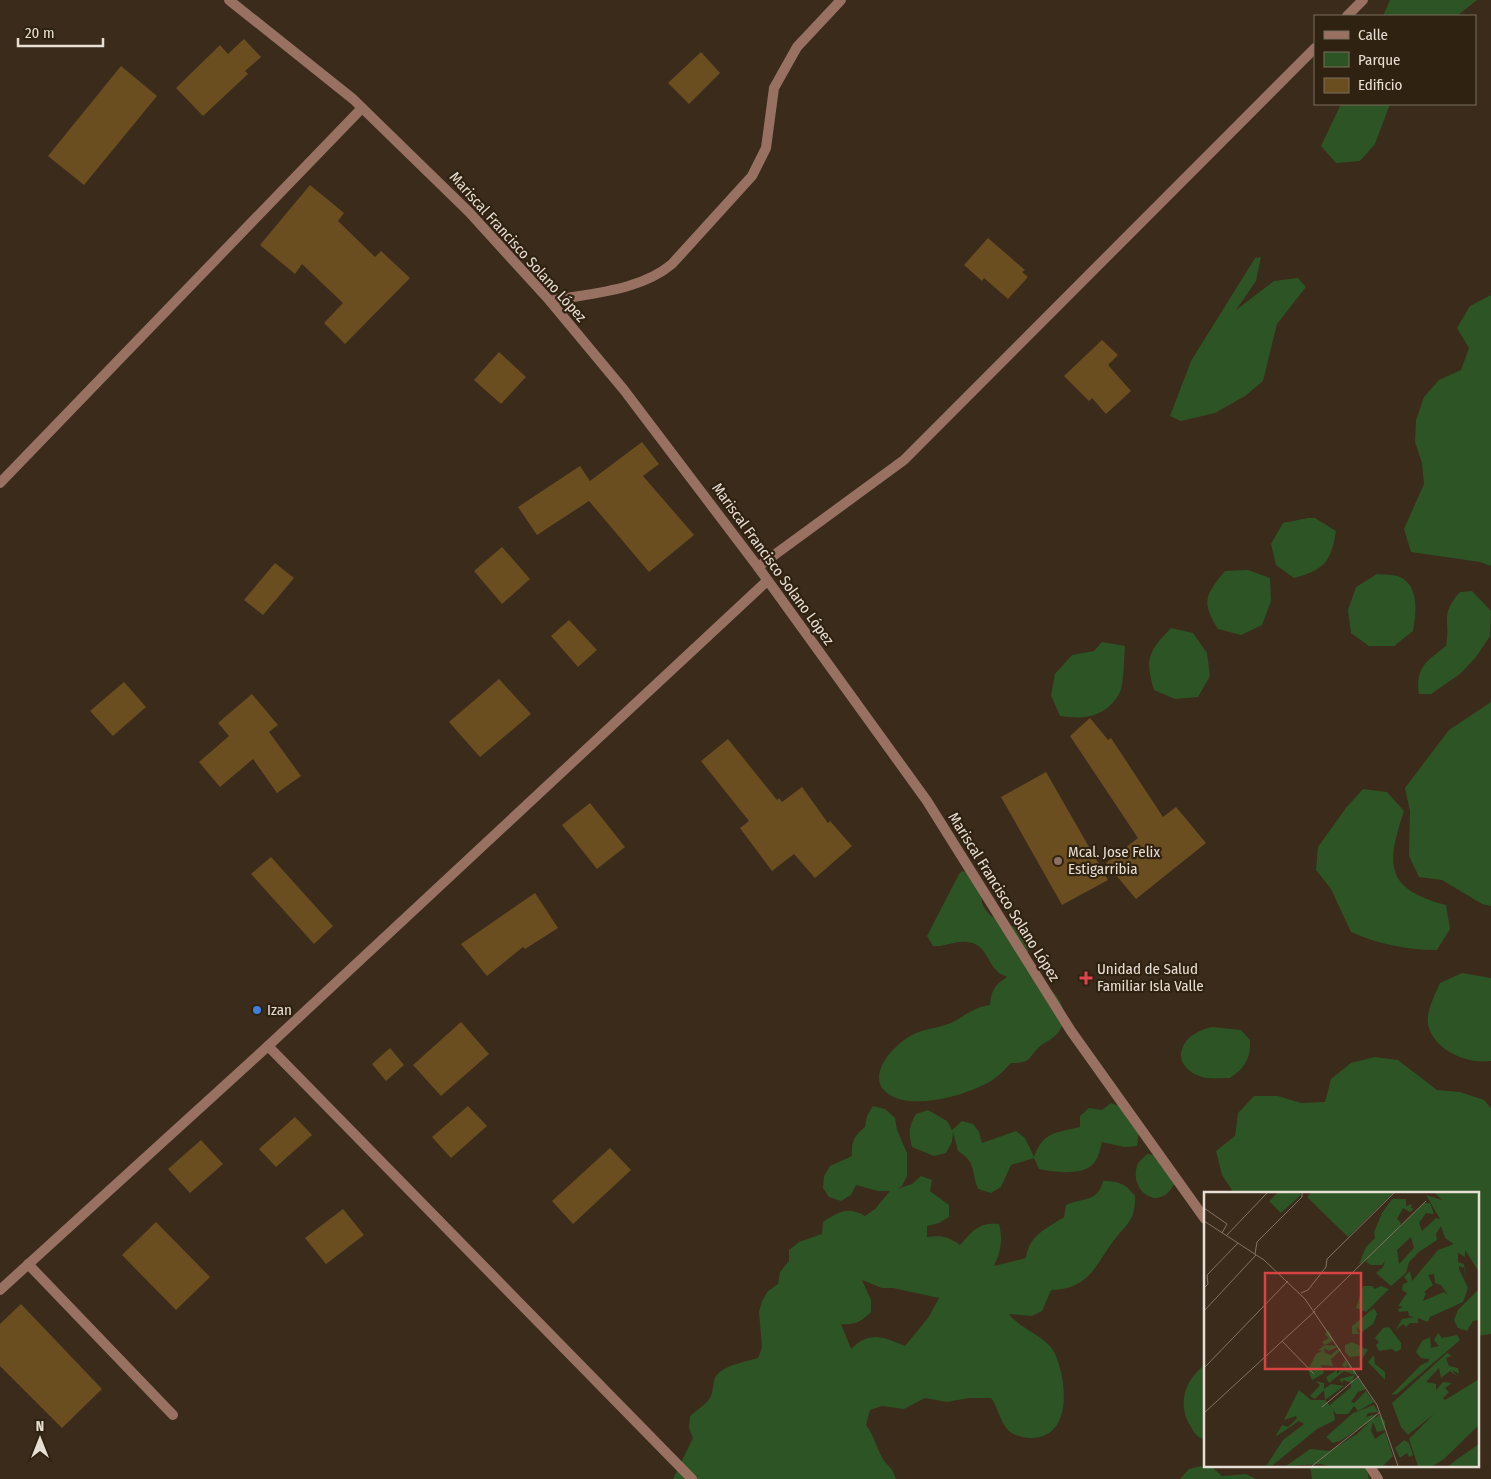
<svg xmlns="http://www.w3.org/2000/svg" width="1491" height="1479" viewBox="0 0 1491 1479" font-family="'Fira Sans Condensed',sans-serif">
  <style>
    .green { fill: #2d5424; fill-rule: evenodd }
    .building { fill: #6a4e20 }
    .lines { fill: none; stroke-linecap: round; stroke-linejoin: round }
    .service { stroke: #987163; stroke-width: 10 }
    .minor { stroke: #987163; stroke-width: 10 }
    .tertiary { stroke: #987163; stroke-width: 10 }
    .education-dot { fill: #8d6e63; stroke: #302211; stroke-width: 2 }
    .health-dot { fill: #e0444e; stroke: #302211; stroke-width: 2 }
    .shop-dot { fill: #3f7fe0; stroke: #302211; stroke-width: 2 }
    .labels { text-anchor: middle; stroke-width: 4.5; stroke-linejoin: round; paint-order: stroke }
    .street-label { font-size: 15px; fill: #e8dfd4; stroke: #302211 }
    .poi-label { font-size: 15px; fill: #e8dfd4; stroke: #302211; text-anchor: start }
    .inset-road { fill: none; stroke: #807365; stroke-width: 1 }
    .view { fill: #d94342; fill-opacity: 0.15; stroke: #d94342; stroke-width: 2.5 }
    .inset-edge { fill: none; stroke: #e8dfd4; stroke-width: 2.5 }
  </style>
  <rect width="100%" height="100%" fill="#3a2b1b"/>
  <!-- green -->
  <g class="green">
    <polygon points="1390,0 1477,0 1457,16 1383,16"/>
    <polygon points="1341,104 1390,104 1375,144 1360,161 1336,163 1321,146"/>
    <polygon points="1261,257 1256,281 1236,310 1274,281 1298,278 1306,287 1277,324 1263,381 1245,396 1215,413 1181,421 1170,416 1191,361 1255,258"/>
    <polygon points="1491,295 1491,566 1480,562 1411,552 1404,529 1424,484 1422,463 1415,442 1416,420 1424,397 1439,380 1461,370 1469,348 1457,328 1470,306"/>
    <path d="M1308,518H1315L1336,531C1331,562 1324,570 1294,578L1276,565L1271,544L1283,523Z"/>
    <path d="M1248,570L1270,578L1271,601L1262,625L1241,635L1218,629C1201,602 1205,595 1225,571Z"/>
    <path d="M1377,574C1384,575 1394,574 1400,577C1420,587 1416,614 1413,631L1394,646H1369L1351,633L1348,610L1356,587Z"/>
    <path d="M1472,591L1491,611L1490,636L1476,657L1460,674L1431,694H1419C1415,667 1427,661 1446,646C1451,621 1439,615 1460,592Z"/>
    <path d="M1171,628L1193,633L1207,653L1210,676L1198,697L1175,699L1154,690C1144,658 1149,651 1171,628Z"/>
    <path d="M1102,642L1125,646C1124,658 1124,683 1120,692C1107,717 1084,720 1060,716L1051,695L1055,674L1072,655L1094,651Z"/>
    <polygon points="1491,702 1491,906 1482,904 1442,880 1419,877 1409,856 1410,811 1405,788 1449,730"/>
    <path d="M1363,789L1387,792L1404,811C1386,865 1385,889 1446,905L1450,929L1437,950C1407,950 1378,944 1351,932L1331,889L1316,870L1318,847L1346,808Z"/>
    <path d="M962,871C996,879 974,893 985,909C995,926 1025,922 1028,945C1029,952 1026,961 1025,968C1044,983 1078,1005 1058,1033C1053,1039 1045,1042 1039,1047C1027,1059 1032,1063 1011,1063C1006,1068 1000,1075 994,1079C972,1094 921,1108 896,1098C859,1083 891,1046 912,1035C923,1029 934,1029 945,1025C962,1020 971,1007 990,1005C991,991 995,984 1007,977C1004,975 999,974 997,971C986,960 986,944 967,942C955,940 946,947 933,946L927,936L959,874Z"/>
    <path d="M1462,973L1491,978V1061C1468,1064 1437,1052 1429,1028C1424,1014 1435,995 1440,983Z"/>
    <path d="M1212,1027L1241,1030L1250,1040C1251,1058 1245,1068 1230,1078C1223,1078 1213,1079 1206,1078C1169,1069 1175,1035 1212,1027Z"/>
    <polygon points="1375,1057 1398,1060 1437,1090 1460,1092 1484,1100 1491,1108 1491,1334 1477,1336 1477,1193 1234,1193 1222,1175 1216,1151 1235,1136 1238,1113 1254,1096 1278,1096 1301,1103 1325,1102 1331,1079 1351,1063"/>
    <path d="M1111,1103L1135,1112L1140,1124L1137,1146L1124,1147L1102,1142C1100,1149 1099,1158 1093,1164C1082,1176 1053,1172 1039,1169L1034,1158L1011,1165L1001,1187L991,1193L978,1189C971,1171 976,1162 958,1151L953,1132L952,1142L946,1153L934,1156L912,1147C908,1133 909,1126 916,1114L928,1110L947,1121L952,1130L962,1121L973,1124L979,1132L982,1143L1016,1131L1025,1138L1034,1157C1043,1132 1055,1133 1080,1127V1116L1089,1108L1102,1110Z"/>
    <path d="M873,1106L885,1109L895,1118L897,1130L907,1153V1176L902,1186L897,1189L912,1184L921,1176L932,1180L930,1191L949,1205V1217L939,1223L927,1226V1237C941,1235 948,1236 960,1245C973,1231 978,1222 999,1224C1003,1240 1001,1251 994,1266L1026,1258C1029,1235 1046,1229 1064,1217L1066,1205C1084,1197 1097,1203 1103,1181C1119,1181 1126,1184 1135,1196C1136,1221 1126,1224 1112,1243C1094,1268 1088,1289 1051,1290L1042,1311L1032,1316L1009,1314C1021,1330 1047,1336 1055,1354C1067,1380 1073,1438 1031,1438C1023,1438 1012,1435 1007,1429C1000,1421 998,1407 991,1398H969L947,1402L925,1398L904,1409L882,1406L870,1410L866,1425C875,1436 876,1448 883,1459C888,1467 892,1466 896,1479H673L693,1438L689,1428L690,1416C696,1411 703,1406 708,1401C714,1394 712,1385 715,1378C722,1365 745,1362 758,1358L762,1348L759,1312L762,1301L768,1291L778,1284L780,1272L789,1261V1250L799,1242L822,1234L823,1222C839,1212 847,1206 865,1216L875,1209L890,1191H878L856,1185L851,1195L841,1201L829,1197L823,1188L824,1176L830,1166L852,1156C851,1142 854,1136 865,1127L867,1116ZM862,1280L882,1288H893L939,1298L928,1318L905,1346C883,1337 870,1330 851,1349L841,1324C855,1325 861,1322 871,1312V1300Z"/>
    <path d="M1147,1154L1159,1156L1175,1183C1158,1215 1129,1189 1137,1166C1138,1161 1144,1158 1147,1154Z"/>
    <path d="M1205,1365V1440C1197,1437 1195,1434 1191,1427C1177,1405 1184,1380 1205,1365Z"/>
    <polygon points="1310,1465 1366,1465 1369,1479 1312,1479"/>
    <polygon points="1201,1466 1213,1468 1222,1476 1246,1474 1256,1479 1180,1479 1189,1469"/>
  </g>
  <!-- building -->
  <g class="building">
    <polygon points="244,39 261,57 245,71 248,74 203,116 176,88 220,45 228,54"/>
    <polygon points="701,52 720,73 689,104 668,83"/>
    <polygon points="121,66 157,96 84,185 48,156"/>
    <polygon points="310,185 344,213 338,221 375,257 381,251 410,278 345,344 324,323 343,303 302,264 295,274 260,245"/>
    <polygon points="988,238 1025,270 1022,272 1028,277 1008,299 984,278 982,281 964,265"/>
    <polygon points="1102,340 1118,355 1108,365 1131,391 1106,414 1092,398 1089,401 1064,376"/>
    <polygon points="499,352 526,377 501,404 474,380"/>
    <polygon points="642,442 659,464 643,476 694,535 649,572 589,501 537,535 518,507 580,466 590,481"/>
    <polygon points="502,547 530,579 502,604 474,571"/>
    <polygon points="275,563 294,578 263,615 244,600"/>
    <polygon points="569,620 597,650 578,667 551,636"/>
    <polygon points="499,679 531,714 480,757 449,722"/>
    <polygon points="124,682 146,707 113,736 90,711"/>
    <polygon points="252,694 278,725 269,732 301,776 277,793 253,759 220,787 199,762 229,736 218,723"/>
    <polygon points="1090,718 1108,740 1111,738 1163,817 1176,807 1206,843 1136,899 1106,863 1138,838 1070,736"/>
    <polygon points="728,739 777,800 779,798 782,802 802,787 828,823 830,821 852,846 815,878 794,854 772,871 740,828 749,821 701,761"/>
    <polygon points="1046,772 1108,880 1062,905 1001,797"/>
    <polygon points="590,803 625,847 597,869 562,825"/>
    <polygon points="271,857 333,926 314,944 251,874"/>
    <polygon points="535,893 558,928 525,949 523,947 487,976 461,944"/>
    <polygon points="461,1022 489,1054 441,1096 413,1065"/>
    <polygon points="390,1048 404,1065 386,1081 372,1064"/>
    <polygon points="468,1106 487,1126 451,1158 432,1137"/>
    <polygon points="295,1117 312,1135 276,1167 259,1149"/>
    <polygon points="201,1140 223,1164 190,1193 168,1169"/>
    <polygon points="610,1148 631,1170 573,1224 552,1201"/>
    <polygon points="343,1209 364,1235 326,1264 305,1238"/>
    <polygon points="156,1222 210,1277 176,1310 122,1255"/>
    <polygon points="21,1304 102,1389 62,1428 0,1366 0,1324"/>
  </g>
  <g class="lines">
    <!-- service -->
    <g class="service">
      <polyline points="1347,16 1363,0"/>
      <polyline points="758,567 904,460 1315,48"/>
      <polyline points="28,1264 173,1415"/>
    </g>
    <!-- minor -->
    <g class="minor">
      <path d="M550,301C591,293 640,291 672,264L752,176L766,148L774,88L797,47L841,0"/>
      <polyline points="0,483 362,108"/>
      <polyline points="268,1046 692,1479"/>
    </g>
    <!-- tertiary -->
    <g class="tertiary">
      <polyline points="229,0 353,99 469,212 550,301 624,390 758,567 927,801 1071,1031 1205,1219"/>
      <polyline points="0,1290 268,1046 767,581"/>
      <polyline points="1369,1465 1378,1479"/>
    </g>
  </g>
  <!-- markers -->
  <circle class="education-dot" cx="1058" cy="861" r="5"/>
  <path class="health-dot" d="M1083.5 970.5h5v5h5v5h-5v5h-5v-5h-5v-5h5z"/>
  <circle class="shop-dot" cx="257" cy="1010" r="5"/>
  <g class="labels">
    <!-- street labels -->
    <g class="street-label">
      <text transform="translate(518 247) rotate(48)" y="5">Mariscal Francisco Solano López</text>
      <text transform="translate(773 564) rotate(54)" y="5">Mariscal Francisco Solano López</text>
      <text transform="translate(1004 897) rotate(58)" y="5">Mariscal Francisco Solano López</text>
    </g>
    <!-- poi labels -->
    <g class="poi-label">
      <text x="1068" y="857">Mcal. Jose Felix<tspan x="1068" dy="17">Estigarribia</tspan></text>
      <text x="1097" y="974">Unidad de Salud<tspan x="1097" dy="17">Familiar Isla Valle</tspan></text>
      <text x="267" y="1015">Izan</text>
    </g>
  </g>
  <!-- overview -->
  <g transform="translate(1204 1192)">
    <rect width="275" height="275" fill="#3a2b1b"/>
    <path d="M73,1H95L97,3L77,21L65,9ZM107,1H189L144,45L103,5ZM231,1H275V80L261,58V65L254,61V70L260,72L262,88L260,76L255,74V77L264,96L259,110L226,125L224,130L214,126V131H206L202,135L199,132L192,138L198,127L210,125L205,124L204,119L195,120L194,117L199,115L194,114L203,101L198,98L199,92L204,90L200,85L206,79L208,89L234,58L250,52L241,46L237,34L232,42L233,48L215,60L205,70L202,81L187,94L172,81L179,75L181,69L178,73H167L162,70L165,67L155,72L162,55L171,46L170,40L178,21L188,7H202V14L208,12L207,16L210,17L206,20L199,16L193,27L197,31L195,36L220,11H226L230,22L222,21L215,31L218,39L232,26L236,27L222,3L238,8ZM207,45L210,56L195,72L193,58ZM230,82L231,91L237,93L244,103L240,100L219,109L222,101L220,100L229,93L224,83ZM159,94H168L171,97L177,94L185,97L162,120L152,116ZM275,97V128L269,129L263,139L254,136L250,128L254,118ZM170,116L173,122L169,132L158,140L152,135L155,142H148V134ZM185,135L197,151V157L192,160L188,157L175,159L172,153L175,150L171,146L179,136ZM124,138L130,148L121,153L135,154L125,159L120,156L121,161L127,163L135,156L137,158L127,167L129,174L117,173L120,181L108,188L104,178L112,162L118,159L114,158L121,153L118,150L125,146L121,142ZM234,141L238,146L253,143L256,148L193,202L187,203L217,173L224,170L225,167L217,166L212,160L218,149L226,145L227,156L235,154L230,148ZM148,150L164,158L158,167L155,164L146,165L141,160V153ZM243,161L248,164L242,166L245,174L254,176L255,182L248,178L253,184L246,179L237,186L235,176L222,190L232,192V198L239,190L248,191L241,196L245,200L239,206L241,208L275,187V233L240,267L229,274H214L205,247L230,222L204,243L197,235L188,211ZM170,163L171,172L181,180V188L164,170ZM141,168L152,180L148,190L154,186L162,197L154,200L147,210L150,211L162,199L170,210L154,219L150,214L144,222H132L126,213L147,195V191L140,188L138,191L135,187L151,183L140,179L125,191L122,185L133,178V182L139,176L147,179L144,173L141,176L138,173ZM112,189L120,191V197L127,192L140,194L121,208L129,217L131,228L113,237L69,273L62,274L79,248L100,232L95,229L71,245L78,233L84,235L93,226L92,224L80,228L95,198L107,208H121L120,198L111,207L106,204L116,193ZM170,213L174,220L164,221L162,225L173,222L170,227L175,223L181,229V238L173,240L169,230L167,239L171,247L181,240L189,264L179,274H124L117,272L82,274L106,257L126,259L153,242L166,229L136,249L129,251L122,245L149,221ZM200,248L205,251L209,263L205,265L203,261L196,266L191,256ZM275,252V274H245L252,268Z" fill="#2d5424" fill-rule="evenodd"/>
    <path class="inset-road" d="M0,16L23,32L18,41M0,29L60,68L101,107L173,213L194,274M22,44L63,1M51,62L53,50L98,5V1M0,96L4,92L3,83L34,51M97,101L104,98L122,75L123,67L190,1M110,118L222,9M0,119L52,63M78,149L110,182M0,176L84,89M118,215L155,184M0,221L111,119M108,274L176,220"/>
    <path class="view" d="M61,81H157V177H61Z"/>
    <rect width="275" height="275" class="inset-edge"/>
  </g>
  <!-- legend -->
  <rect x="1314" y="15" width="162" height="90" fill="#302211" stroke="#7a6e5f"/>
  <rect x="1324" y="31" width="25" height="8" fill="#987163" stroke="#7a6e5f"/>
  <text x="1358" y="40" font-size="15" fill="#e8dfd4">Calle</text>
  <rect x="1324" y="52" width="25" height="15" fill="#2d5424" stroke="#7a6e5f"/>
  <text x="1358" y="65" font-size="15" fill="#e8dfd4">Parque</text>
  <rect x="1324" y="78" width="25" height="15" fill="#6a4e20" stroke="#7a6e5f"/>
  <text x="1358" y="90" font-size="15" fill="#e8dfd4">Edificio</text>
  <!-- north arrow -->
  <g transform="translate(40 1439)" stroke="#302211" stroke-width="4" paint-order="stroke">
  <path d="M0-4L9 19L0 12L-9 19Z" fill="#e8dfd4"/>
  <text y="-8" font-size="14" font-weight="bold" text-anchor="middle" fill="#e8dfd4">N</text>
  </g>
  <!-- scale -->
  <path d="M18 38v8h85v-8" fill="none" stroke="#e8dfd4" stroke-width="2.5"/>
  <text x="25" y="38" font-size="15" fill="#e8dfd4" stroke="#302211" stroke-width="4" paint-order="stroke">20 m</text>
</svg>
